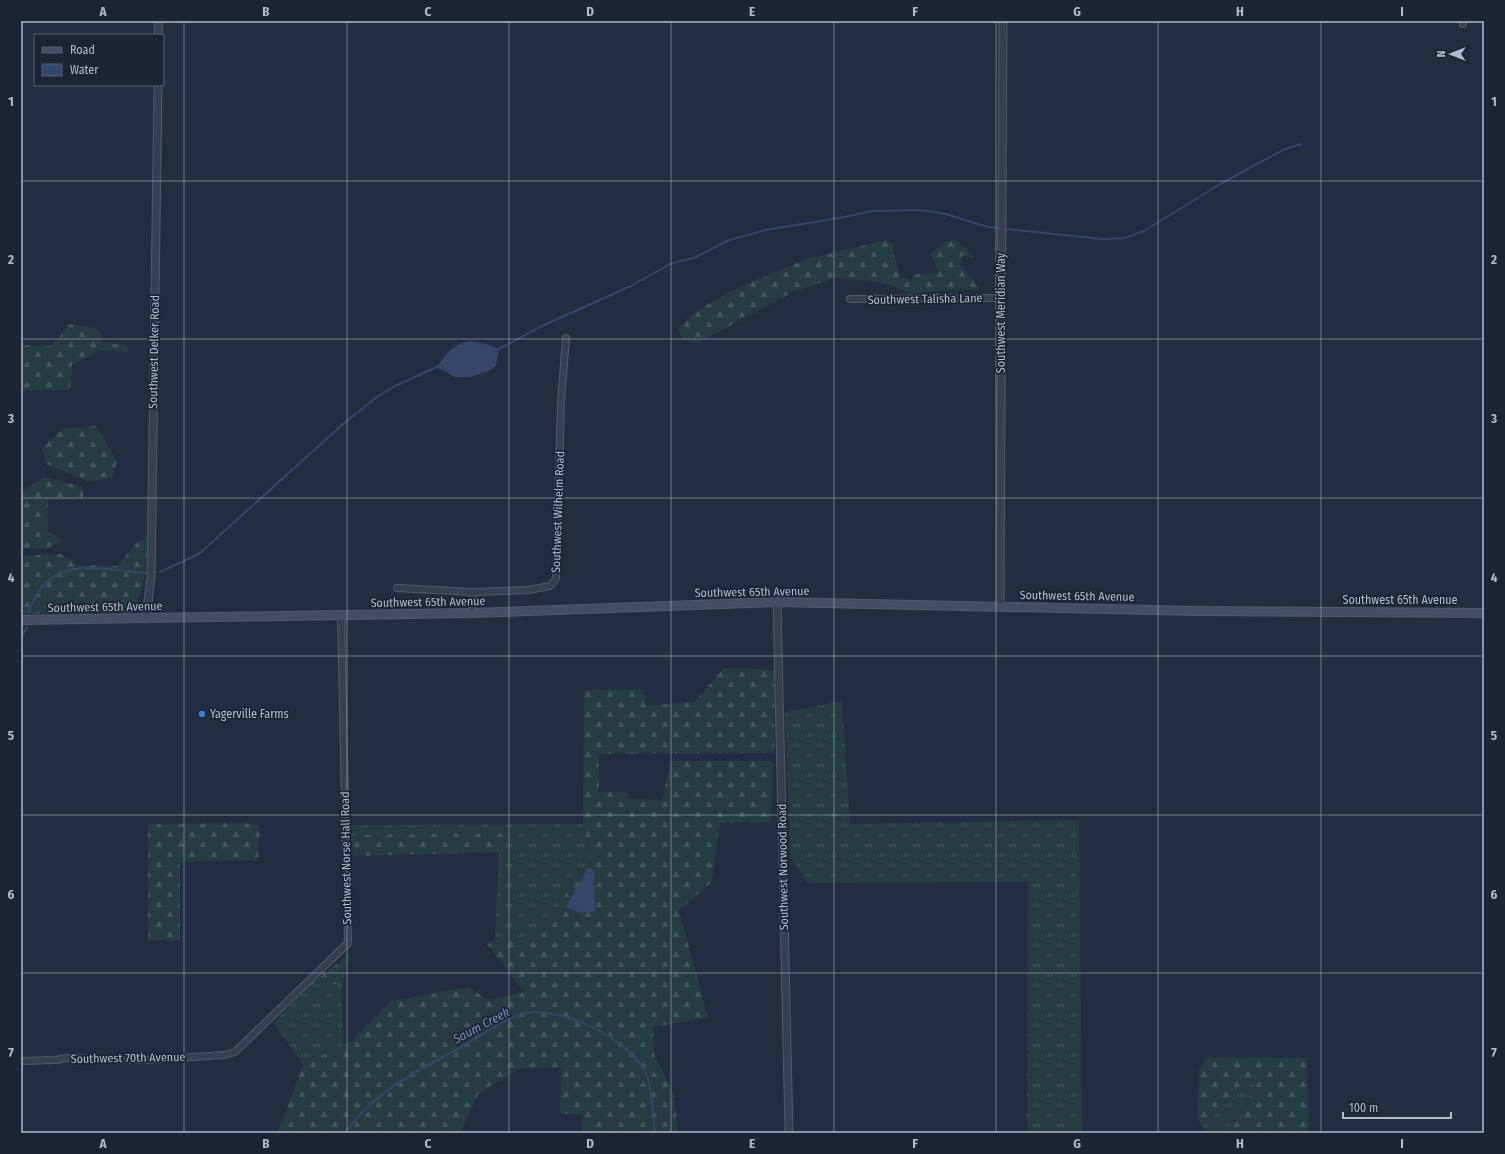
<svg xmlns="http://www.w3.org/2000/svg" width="1505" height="1154" viewBox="0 0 1505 1154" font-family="'Fira Sans Condensed',sans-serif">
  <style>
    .grass { fill: url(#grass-tufts) }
    .forest { fill: url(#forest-firs) }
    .water { fill: #344669 }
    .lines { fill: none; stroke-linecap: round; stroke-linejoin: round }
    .stream { stroke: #344669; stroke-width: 2 }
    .minor-casing { stroke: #525a6b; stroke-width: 8 }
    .tertiary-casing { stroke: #525a6b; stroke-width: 9 }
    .secondary-casing { stroke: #525a6b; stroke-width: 10 }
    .minor { stroke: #373f50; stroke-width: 6 }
    .tertiary { stroke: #373f50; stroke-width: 7 }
    .secondary { stroke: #444d64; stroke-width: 8 }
    .grid { fill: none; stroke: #b3bacb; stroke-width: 1; stroke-opacity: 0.55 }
    .shop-dot { fill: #3f7fe0; stroke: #1c2435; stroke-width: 1.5 }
    .labels { text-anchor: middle; stroke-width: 3.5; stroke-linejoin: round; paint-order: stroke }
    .street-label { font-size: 12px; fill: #b3bacb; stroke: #1c2435 }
    .poi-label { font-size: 12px; fill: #b3bacb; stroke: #1c2435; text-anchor: start }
    .water-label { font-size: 13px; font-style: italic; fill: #788db5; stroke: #1c2435 }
    .neatline { fill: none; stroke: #b3bacb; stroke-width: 1.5 }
    .grid-label { font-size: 13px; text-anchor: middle; font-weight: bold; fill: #b3bacb }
  </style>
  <defs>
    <pattern id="grass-tufts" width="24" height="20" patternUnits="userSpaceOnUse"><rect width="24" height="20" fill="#243c42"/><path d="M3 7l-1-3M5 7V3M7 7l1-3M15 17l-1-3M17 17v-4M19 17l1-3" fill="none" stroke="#41565c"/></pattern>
    <pattern id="forest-firs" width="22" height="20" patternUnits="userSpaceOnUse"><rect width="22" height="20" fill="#243c42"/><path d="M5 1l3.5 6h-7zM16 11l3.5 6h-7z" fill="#41565c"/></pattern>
  </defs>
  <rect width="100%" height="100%" fill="#222d41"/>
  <!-- grass -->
  <g class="grass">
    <polygon points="842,701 850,824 1079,820 1082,1133 1027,1133 1028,882 807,883 790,855 785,712"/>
    <polygon points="583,824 592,862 570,886 541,937 487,944 495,939 499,852 506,852 504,833 351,835 349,825"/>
    <polygon points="310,984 342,984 343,1046 303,1065 274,1023"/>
    <polygon points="1244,1081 1256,1085 1227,1133 1206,1133 1202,1126"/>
  </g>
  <!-- forest -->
  <g class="forest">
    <polygon points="886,240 893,244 894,254 900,277 911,280 913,274 939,273 931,254 943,243 954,240 966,248 974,258 963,255 960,264 981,289 909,293 885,283 835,278 793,292 698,343 683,340 678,329 690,316 705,306 743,285 807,259"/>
    <polygon points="69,324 99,329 102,342 126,345 129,352 103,350 72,364 70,390 21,390 21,345 52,346"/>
    <polygon points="96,426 117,460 113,479 87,481 46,464 42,448 63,428"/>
    <polygon points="44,477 83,487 83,499 48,500 47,530 63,541 45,549 21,549 21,492"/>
    <polygon points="149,536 143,585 133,613 21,614 21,556 61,554 79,565 117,566 142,537"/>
    <polygon points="724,668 774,670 774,753 599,754 599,792 628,792 628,799 662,800 671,761 773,761 771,822 720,823 712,882 679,910 708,1018 653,1027 654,1054 674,1094 678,1133 582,1133 582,1114 560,1114 561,1067 519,1069 479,1093 460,1133 277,1133 303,1065 350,1042 391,1001 468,987 489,1000 524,992 487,944 541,937 570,886 592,862 583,824 584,690 644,689 645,706 694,702"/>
    <polygon points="243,823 260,825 258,860 180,862 180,940 148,941 148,824"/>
    <polygon points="504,833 506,852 353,856 351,835"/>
    <polygon points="349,955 342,984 310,984"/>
    <polygon points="1208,1057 1307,1058 1309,1133 1227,1133 1256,1086 1244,1081 1202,1126 1197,1117 1199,1070"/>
  </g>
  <!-- water -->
  <g class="water">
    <path d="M471,341L490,345L499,349L496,365L491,370L471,377H455L437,367C446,353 454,343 471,341Z"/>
    <path d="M588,868L594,870L595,911C585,914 574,913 566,906Z"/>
  </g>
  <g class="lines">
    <!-- stream -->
    <g class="stream">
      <polyline points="497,350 544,325 631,286 672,263 694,258 727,241 765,230 840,218 872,211 920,210 946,214 988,227 1102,239 1125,238 1144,231 1220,184 1285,149 1301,144"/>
      <polyline points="160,572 199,554 343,424 377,397 395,386 439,366"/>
      <path d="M29,613C46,553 98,569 146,573"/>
      <polyline points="21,638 27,627"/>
      <path d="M345,1133C370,1096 414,1072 452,1052C473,1042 500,1020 521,1014C559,1004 632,1039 647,1076C652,1087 653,1119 655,1133"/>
    </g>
    <!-- minor casing -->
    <g class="minor-casing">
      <g id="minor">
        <polyline points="1463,21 1463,24"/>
        <polyline points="850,299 1001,298"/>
        <polyline points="397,588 473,592 528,590 550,586 556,579 561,402 566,338"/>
        <polyline points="472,613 473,592"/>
        <polyline points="21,1061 56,1060 67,1058 148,1060 224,1055 235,1052 348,943 341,615"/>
      </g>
    </g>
    <!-- tertiary casing -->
    <g class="tertiary-casing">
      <g id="tertiary">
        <polyline points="158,35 159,21"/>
        <polyline points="777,602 789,1133"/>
        <polyline points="1000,606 1003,21"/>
        <polyline points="146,619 151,577 158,85"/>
      </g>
    </g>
    <!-- secondary casing -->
    <g class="secondary-casing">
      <polyline id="secondary" points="21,620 472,613 777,602 1197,611 1484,613"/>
    </g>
    <!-- minor -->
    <use href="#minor" class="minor"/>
    <!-- tertiary -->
    <use href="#tertiary" class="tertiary"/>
    <!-- secondary -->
    <use href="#secondary" class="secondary"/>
  </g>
  <!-- grid -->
  <path class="grid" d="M184,21V1133M347,21V1133M509,21V1133M671,21V1133M834,21V1133M996,21V1133M1158,21V1133M1321,21V1133M21,181H1484M21,339H1484M21,498H1484M21,656H1484M21,815H1484M21,973H1484"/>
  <!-- markers -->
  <circle class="shop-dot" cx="202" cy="714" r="4"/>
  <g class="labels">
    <!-- street labels -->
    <g class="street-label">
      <text transform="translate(925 299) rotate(-1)" y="4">Southwest Talisha Lane</text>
      <text transform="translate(1001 313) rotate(-90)" y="4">Southwest Meridian Way</text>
      <text transform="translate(154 352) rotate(-89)" y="4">Southwest Delker Road</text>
      <text transform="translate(558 512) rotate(-88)" y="4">Southwest Wilhelm Road</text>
      <text transform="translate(752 592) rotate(-1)" y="4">Southwest 65th Avenue</text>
      <text transform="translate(1077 596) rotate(1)" y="4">Southwest 65th Avenue</text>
      <text x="1400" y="604">Southwest 65th Avenue</text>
      <text transform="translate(428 602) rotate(-1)" y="4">Southwest 65th Avenue</text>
      <text transform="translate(105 607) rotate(-1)" y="4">Southwest 65th Avenue</text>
      <text transform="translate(346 858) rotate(-91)" y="4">Southwest Norse Hall Road</text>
      <text transform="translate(783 867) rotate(-91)" y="4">Southwest Norwood Road</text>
      <text transform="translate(128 1058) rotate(-1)" y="4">Southwest 70th Avenue</text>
    </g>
    <!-- poi labels -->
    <g class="poi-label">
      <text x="210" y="718">Yagerville Farms</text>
    </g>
    <!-- water labels -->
    <g class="water-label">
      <text transform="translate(481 1025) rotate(-28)" y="5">Saum Creek</text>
    </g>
  </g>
  <!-- border -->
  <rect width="1505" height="1154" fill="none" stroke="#1c2435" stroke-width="44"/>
  <!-- legend -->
  <rect x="34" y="34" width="130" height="52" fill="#1c2435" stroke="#586071"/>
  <rect x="42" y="47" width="20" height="6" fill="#444d64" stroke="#586071"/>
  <text x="70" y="54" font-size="12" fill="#b3bacb">Road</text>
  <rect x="42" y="64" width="20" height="12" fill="#344669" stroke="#586071"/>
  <text x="70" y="74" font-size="12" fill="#b3bacb">Water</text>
  <!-- north arrow -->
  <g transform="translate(1451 54) rotate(270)" stroke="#1c2435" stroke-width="3" paint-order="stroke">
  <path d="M0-3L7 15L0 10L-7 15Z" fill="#b3bacb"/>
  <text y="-6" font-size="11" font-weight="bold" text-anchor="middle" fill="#b3bacb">N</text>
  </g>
  <!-- scale -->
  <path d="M1343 1112v6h108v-6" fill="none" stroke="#b3bacb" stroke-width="2"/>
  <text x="1349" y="1112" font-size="12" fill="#b3bacb" stroke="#1c2435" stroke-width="3" paint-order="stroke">100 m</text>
  <rect x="22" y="22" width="1461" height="1110" class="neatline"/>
  <g class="grid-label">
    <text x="103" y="16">A</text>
    <text x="266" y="16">B</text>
    <text x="428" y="16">C</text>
    <text x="590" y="16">D</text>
    <text x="752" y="16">E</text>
    <text x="915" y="16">F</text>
    <text x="1077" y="16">G</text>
    <text x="1240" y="16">H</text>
    <text x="1402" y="16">I</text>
    <text x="11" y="106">1</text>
    <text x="1494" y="106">1</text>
    <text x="11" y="264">2</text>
    <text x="1494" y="264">2</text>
    <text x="11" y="423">3</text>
    <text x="1494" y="423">3</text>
    <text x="11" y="582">4</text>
    <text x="1494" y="582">4</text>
    <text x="11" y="740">5</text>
    <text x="1494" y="740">5</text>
    <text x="11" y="899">6</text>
    <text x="1494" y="899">6</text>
    <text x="11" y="1057">7</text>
    <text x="1494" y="1057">7</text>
    <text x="103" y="1148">A</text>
    <text x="266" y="1148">B</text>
    <text x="428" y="1148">C</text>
    <text x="590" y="1148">D</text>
    <text x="752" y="1148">E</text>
    <text x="915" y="1148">F</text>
    <text x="1077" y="1148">G</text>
    <text x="1240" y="1148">H</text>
    <text x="1402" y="1148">I</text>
  </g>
</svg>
